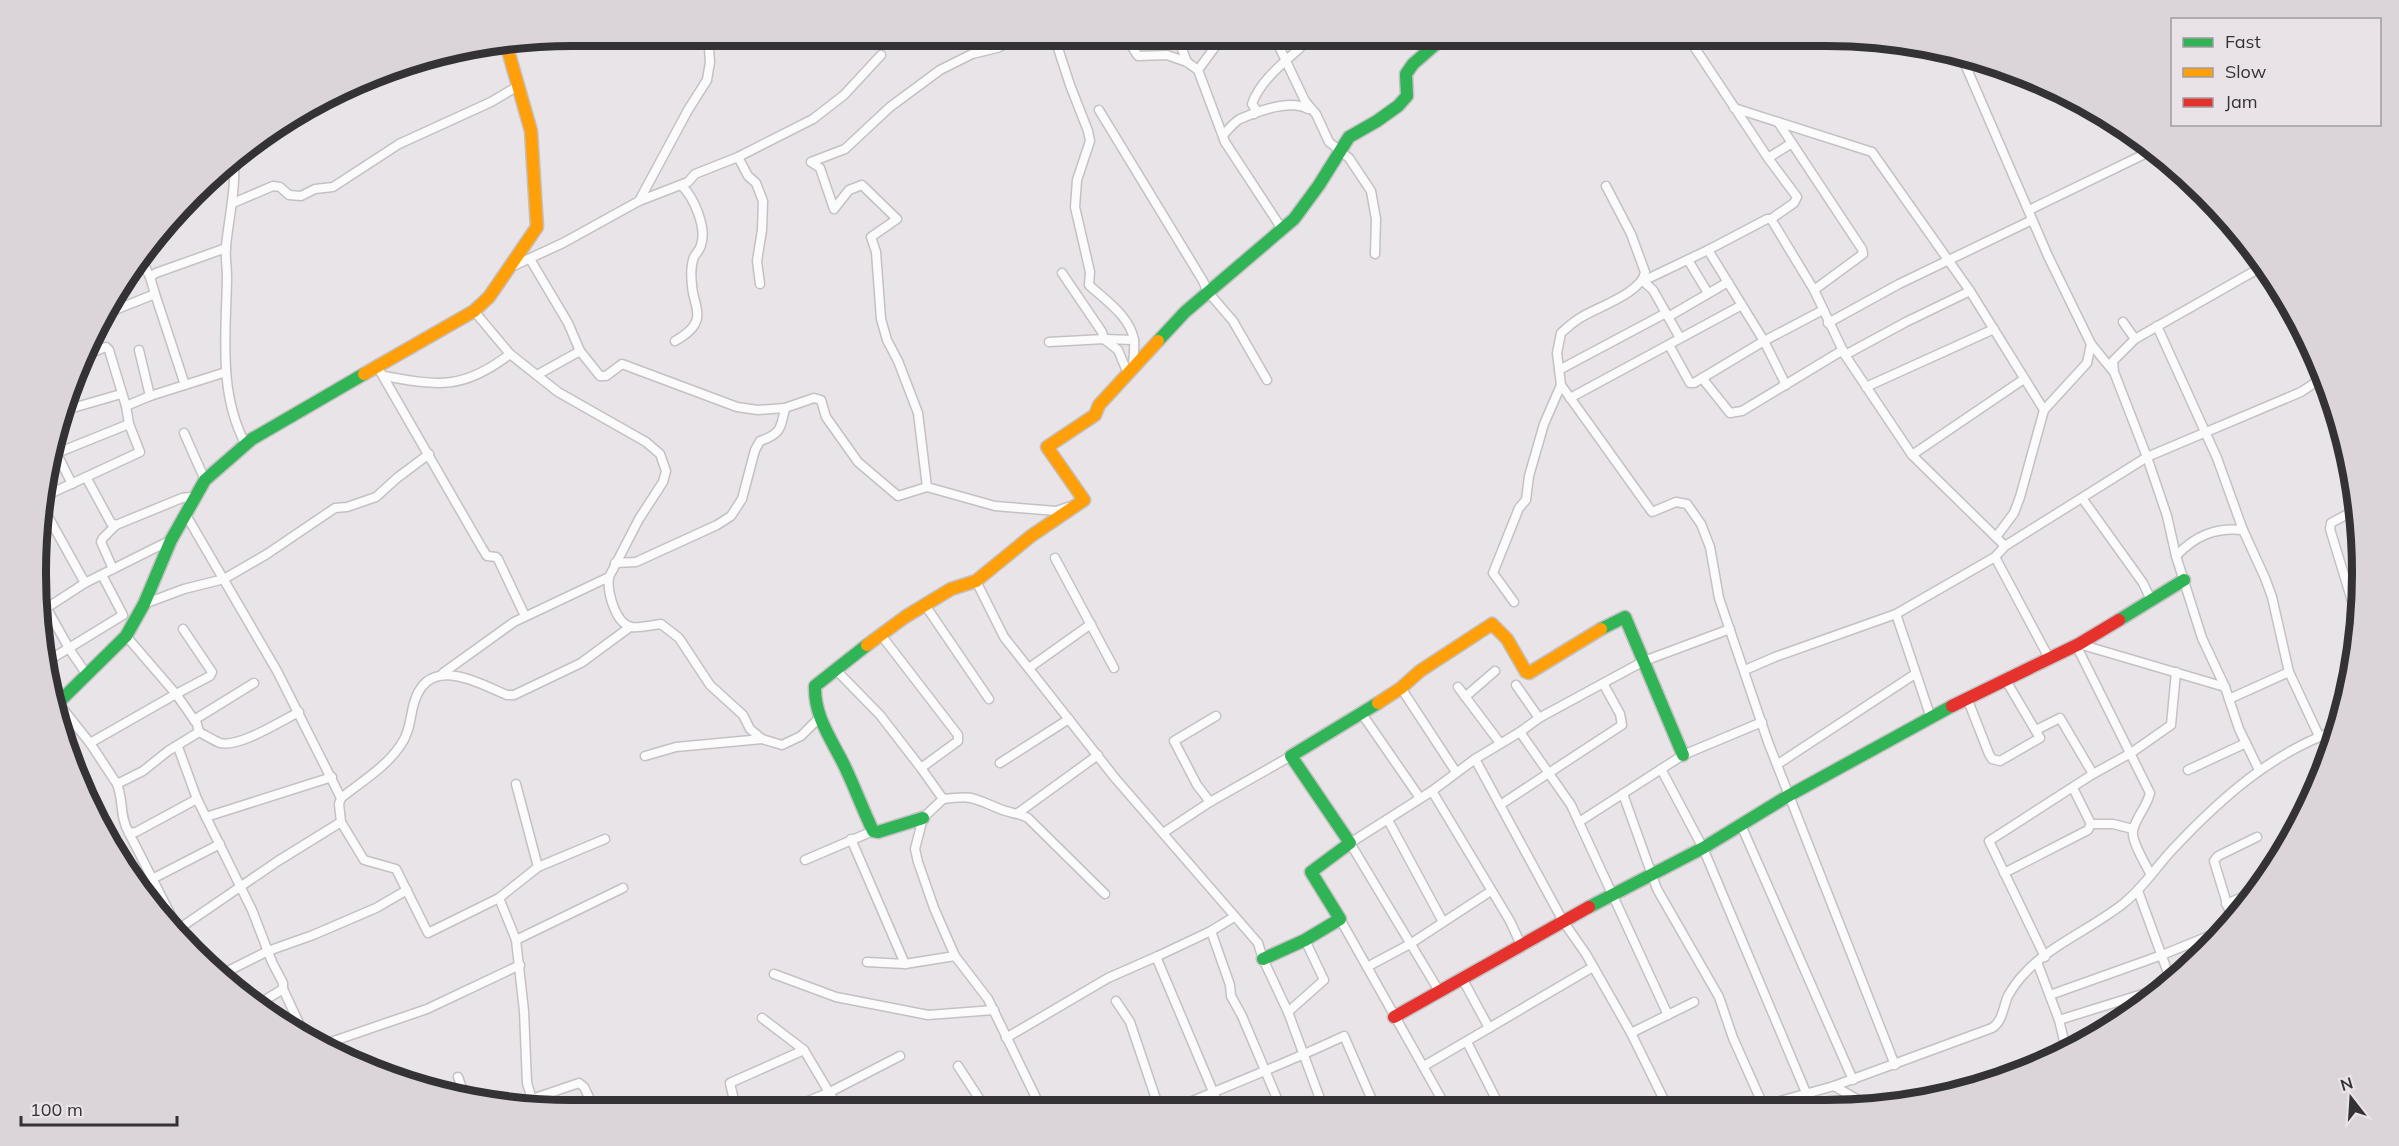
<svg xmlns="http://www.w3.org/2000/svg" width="2399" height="1146" viewBox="0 0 2399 1146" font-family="Mulish,sans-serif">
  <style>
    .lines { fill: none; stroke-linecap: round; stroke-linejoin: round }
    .street-casing { stroke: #c4c1c4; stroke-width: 11 }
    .fast-casing { stroke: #c4c1c4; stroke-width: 15 }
    .slow-casing { stroke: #c4c1c4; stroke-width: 15 }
    .jam-casing { stroke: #c4c1c4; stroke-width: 15 }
    .street { stroke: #fcfbfb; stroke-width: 8 }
    .fast { stroke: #30b455; stroke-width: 12 }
    .slow { stroke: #ff9f0a; stroke-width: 12 }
    .jam { stroke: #e5322d; stroke-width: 12 }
    .rim { fill: none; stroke: #353235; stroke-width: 8 }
  </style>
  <rect width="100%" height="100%" fill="#e8e4e7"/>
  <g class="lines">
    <!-- street casing -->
    <g class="street-casing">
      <g id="street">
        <path d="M1054,36L1070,85L1088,131L1090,141L1077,180L1075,207L1090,272L1089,285C1105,300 1130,316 1134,340C1135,348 1133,359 1133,368"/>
        <polyline points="1125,36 1138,56 1167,55 1187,62 1198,70 1225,142 1282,229"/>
        <polyline points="1177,36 1187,62"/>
        <polyline points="1274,36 1305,101 1316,114 1329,142 1349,158 1371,191 1376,219 1375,254"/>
        <polyline points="1687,36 1768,158 1797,197 1794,203 1771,219"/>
        <polyline points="1961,55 2048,256 2091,344 2113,371"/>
        <polyline points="1198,70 1223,36"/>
        <polyline points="1734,108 1872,152 1970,291 2044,410"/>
        <polyline points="1099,110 1203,281 1208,292 1233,321 1267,380"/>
        <path d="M1254,114L1255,108L1252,104C1260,81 1282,64 1300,48"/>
        <polyline points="1778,122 1862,249 1863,254 1814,290"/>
        <path d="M1223,135C1228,130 1234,122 1240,119C1258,111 1291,99 1308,109"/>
        <polyline points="738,157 748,176 756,183 763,201 762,230 757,261 760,284"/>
        <polyline points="1768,158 1792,143"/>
        <path d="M234,159C236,188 229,217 226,246C225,256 227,267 227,278C226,334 218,394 246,445"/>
        <polyline points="194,196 199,195 234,160"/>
        <polyline points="639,201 688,182 695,174 738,157 813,119 844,95 881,55"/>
        <polyline points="233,203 273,186 280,187 289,195 301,196 315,189 333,187 399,144 491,102 518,86"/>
        <polyline points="2029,210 2153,150"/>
        <polyline points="1708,250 1764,341 1786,385"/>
        <polyline points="2258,257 2263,266"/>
        <polyline points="141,258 150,277"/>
        <polyline points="530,259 568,323 580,351"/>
        <polyline points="1688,260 1708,293"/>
        <polyline points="511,267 563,243 639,201 688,110 707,80 710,62 708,36"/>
        <polyline points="1062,273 1102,332 1104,339 1118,350 1128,374"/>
        <polyline points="155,294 185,385"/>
        <path d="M474,311L510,354L558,392L646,442L660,454L666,471L663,482L639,519L609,577C607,591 615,624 632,627C640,628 652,625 661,624L679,638L710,685L743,715L750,729L762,739L782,745L801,736L820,717"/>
        <polyline points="105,314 155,294 150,277 156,273 226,248"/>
        <polyline points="1668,317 1728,282"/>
        <polyline points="2123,322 2135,339"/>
        <polyline points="1828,323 1899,284 2032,220"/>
        <polyline points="2157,326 2217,458 2243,530 2265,578 2272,597 2289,672 2229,699"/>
        <polyline points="1680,338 1653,290 1643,281 1708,250 1767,219 1771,219 1814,290 1845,355 1912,455 2005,546"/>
        <path d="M675,341C684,336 695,329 697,318C699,308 692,296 692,285C691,277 691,265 694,257C696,253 700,250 701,245C707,228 694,197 681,185"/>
        <polyline points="1049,342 1104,339 1134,340"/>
        <polyline points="1669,345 1690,383 1694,383 1764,341 1823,310"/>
        <polyline points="139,350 150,396"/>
        <polyline points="1845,355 1906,322 1970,291"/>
        <polyline points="377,366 482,548 487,556 496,557 498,559 525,616"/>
        <polyline points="1559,370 1666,313"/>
        <polyline points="537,375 580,351 600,376 606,376 622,364 737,407 758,410 785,408 814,398 821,400 826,417 858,462 898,496 927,487 995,506 1056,511 1068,507"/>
        <path d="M384,376C439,386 463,390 510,354"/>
        <polyline points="1702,378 1730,413 1742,411 1843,350"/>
        <polyline points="1561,385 1652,512 1676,502 1687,504 1701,524 1710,547 1719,598 1768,742 1895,1065"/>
        <polyline points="1866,387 1994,329"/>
        <polyline points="1570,398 1742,305"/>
        <polyline points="126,406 150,396 226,372"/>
        <polyline points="69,409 121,394"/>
        <polyline points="184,433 205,480"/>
        <polyline points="54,448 72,484"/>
        <polyline points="57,453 129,424"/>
        <polyline points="1912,455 2024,379"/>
        <polyline points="86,477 111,523 116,525 182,498 197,496"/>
        <polyline points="927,487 918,413 898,361 887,340 881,319 876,252 871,237 897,219 862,185 849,190 834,209 820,168 811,162 845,149 890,107 940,70 972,54 997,48 1023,36"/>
        <polyline points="45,496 140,452 129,424 126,406 109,350 106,347 90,353"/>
        <polyline points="2082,498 2143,583 2151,600"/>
        <polyline points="2357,509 2331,523 2330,529 2352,601 2359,618"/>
        <polyline points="45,511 85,583 171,540"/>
        <polyline points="186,515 277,671 341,798"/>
        <polyline points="1996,537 2014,513 2020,497 2044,410 2087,363 2091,344"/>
        <path d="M2176,556C2195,536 2215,527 2243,530"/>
        <polyline points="1995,557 2049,658"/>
        <polyline points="1055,558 1114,668"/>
        <path d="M615,563L636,562L717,525L731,516L742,499L755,450L760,441C781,434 781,428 785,408"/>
        <polyline points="113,569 101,542 103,538 116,525"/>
        <polyline points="976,581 1004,637 1115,778 1258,943 1263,959 1288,1012 1323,1107"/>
        <polyline points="42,600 70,650 87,675"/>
        <polyline points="2352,601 2361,595"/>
        <path d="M1514,602L1493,573L1519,508L1526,500L1529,476L1544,424L1561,385L1557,353L1561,333C1567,328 1573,322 1580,318C1597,307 1642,293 1645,272L1631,234L1606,186"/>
        <polyline points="144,604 184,589 224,579 267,554 335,508 347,507 376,497 397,478 429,454"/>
        <polyline points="925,605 989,699"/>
        <polyline points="42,611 85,583"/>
        <polyline points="1896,614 1931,718"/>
        <polyline points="2079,644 2225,687"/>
        <path d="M2076,645L2150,793C2147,807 2135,818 2133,831C2131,841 2146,865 2151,875"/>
        <polyline points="46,662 123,615 102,575"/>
        <polyline points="1029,668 1091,624"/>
        <polyline points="835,669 880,715 921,768 958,741 958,735 881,635"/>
        <polyline points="1745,670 1775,657 1896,614 1995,557 2005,546 2147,457 2301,392 2325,376"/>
        <polyline points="2289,672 2319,736"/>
        <polyline points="443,673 514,622 609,577"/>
        <polyline points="1458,687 1500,743"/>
        <polyline points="1401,688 1456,772"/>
        <polyline points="1465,697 1495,671"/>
        <polyline points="1967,698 1989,754 1992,759 2000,761 2040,738 2005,679"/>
        <polyline points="59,704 90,743 117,784 143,771 168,751 199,732 197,724 176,694 210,676 212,672 183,629"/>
        <polyline points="1362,714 1420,798"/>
        <polyline points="1539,718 1644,661 1730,629"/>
        <polyline points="194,720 254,683"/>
        <polyline points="2036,730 2060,718 2093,774 2131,753 2171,725 2176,672"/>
        <path d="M199,732C205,735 213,740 220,743C239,748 281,721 299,712"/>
        <polyline points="1520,732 1571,805 1668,1015"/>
        <polyline points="90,743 176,694 126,636"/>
        <polyline points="178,747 197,799 252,910 272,962 283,983 283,989 257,1005"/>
        <polyline points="645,756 676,747 762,739"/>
        <polyline points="1475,759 1563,921 1586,954 1631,1033 1667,1106"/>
        <polyline points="1000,763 1069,719"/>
        <polyline points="1778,764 1915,674"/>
        <path d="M921,768L943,799C974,795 973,798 1000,809C1009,813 1019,813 1028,818L1105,894"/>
        <polyline points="1661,769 1703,848 1807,1095"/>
        <polyline points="2188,770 2246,743"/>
        <polyline points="2259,770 2239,729 2225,687 2202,638 2176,556 2167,516 2147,457 2114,372 2113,361 2135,339 2265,265"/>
        <path d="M117,784C124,802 119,815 129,833L136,832L197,799"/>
        <polyline points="1432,791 1475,759 1520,732 1539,718 1516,685"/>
        <polyline points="1623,794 1657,889 1719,997 1733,1038 1763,1105"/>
        <polyline points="943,799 923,818 915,849 918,862 934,908 955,956 988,999 1041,1108"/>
        <polyline points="1210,802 1197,785 1174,741 1216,716"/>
        <polyline points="1500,805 1622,725 1620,714 1604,685"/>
        <polyline points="1018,813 1098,755"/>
        <polyline points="206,817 332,777"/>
        <polyline points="1388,820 1443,922"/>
        <polyline points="1579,822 1683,755 1762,722"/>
        <polyline points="2091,824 2113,824 2133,829"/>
        <polyline points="1741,825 1853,1080"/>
        <polyline points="129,833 178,929"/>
        <polyline points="1163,833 1210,802 1291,756"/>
        <polyline points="851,839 905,964"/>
        <polyline points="805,860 873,831"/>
        <polyline points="538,867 605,839"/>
        <polyline points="2004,873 2088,830 2091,824 2073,788"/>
        <polyline points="154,878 220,844"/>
        <polyline points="2138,891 2171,981"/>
        <polyline points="499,898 538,867 516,784"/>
        <polyline points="2226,904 2257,891"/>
        <polyline points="1234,917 1211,931 1230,985 1231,996 1242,1016 1281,1108"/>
        <polyline points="1340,919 1446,1107"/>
        <polyline points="2232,920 2214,861 2218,856 2257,837"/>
        <polyline points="177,930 278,861 341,822"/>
        <polyline points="1211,931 1158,956 1157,959 1220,1108"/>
        <polyline points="516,940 623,888"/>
        <polyline points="2045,957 1989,841 2093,774"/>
        <polyline points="867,962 905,964 955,956"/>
        <polyline points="2037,962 2059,1020 2066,1049"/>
        <polyline points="1367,967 1410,944 1491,891"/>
        <polyline points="774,974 836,997 928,1015 994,1010"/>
        <polyline points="220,975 268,951 313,935 376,908 407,890"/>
        <polyline points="1462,978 1489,1028 1593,967"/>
        <polyline points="283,989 305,1036"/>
        <polyline points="1439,991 1350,843 1432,791 1510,921 1522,947"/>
        <polyline points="2050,995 2162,955 2221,931"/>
        <polyline points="1116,1001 1130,1022 1159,1108"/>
        <polyline points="1288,1012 1324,980 1305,940"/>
        <polyline points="762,1018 804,1050 839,1109"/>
        <polyline points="2059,1020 2165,987"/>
        <polyline points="1631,1033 1694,1002"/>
        <polyline points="1006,1038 1108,978 1158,956"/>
        <polyline points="1467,1042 1500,1107"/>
        <polyline points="322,1045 427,1009 520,965"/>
        <polyline points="958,1066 986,1109"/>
        <polyline points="1424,1066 1489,1028"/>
        <polyline points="458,1077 466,1099"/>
        <polyline points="1834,1086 1860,1101 1899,1105"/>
        <polyline points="532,1099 579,1083 584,1087 595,1110"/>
        <path d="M534,1106L527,1083L524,1011L516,940L499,898L428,933L396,869L364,860L341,822L339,804L341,798C361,782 386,767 400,746C410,733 410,717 414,703C428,654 476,682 507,695H514L581,663L630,627"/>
        <path d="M1762,1106L1834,1086L1992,1028C2003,1021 2003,1007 2008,996C2012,989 2018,980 2024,974C2050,945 2093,928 2124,903C2143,888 2156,867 2173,849C2220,799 2271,753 2337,730"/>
        <path d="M1176,1108C1232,1084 1289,1062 1344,1036L1375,1107"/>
        <polyline points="736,1109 730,1083 732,1082 804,1050"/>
        <polyline points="789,1109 830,1092 900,1056"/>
        <polyline points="915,1109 927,1103 931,1109"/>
      </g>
    </g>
    <!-- fast casing -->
    <g class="fast-casing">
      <g id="fast">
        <polyline points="1158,341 1185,312 1294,219 1319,185 1349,137 1377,121 1398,106 1407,96 1406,74 1413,64 1445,36"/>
        <polyline points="2119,620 2184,580"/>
        <polyline points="1601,629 1625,617 1683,755"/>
        <path d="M867,645L815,686C814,717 832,740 845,767C855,788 863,810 873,831L878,832L923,818"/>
        <polyline points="59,702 126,636 144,604 171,540 205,480 252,439 364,374"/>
        <polyline points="1589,907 1703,848 1788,796 1952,706"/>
        <polyline points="1263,959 1305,940 1340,919 1311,872 1350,843 1291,756 1378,703"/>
      </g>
    </g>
    <!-- slow casing -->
    <g class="slow-casing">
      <g id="slow">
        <polyline points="364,374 474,311 489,297 537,227 531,131 507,47"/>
        <polyline points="867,645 905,617 951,589 976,581 1031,536 1084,500 1047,447 1095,415 1099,405 1158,341"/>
        <polyline points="1378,703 1401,688 1420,671 1492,624 1507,639 1526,672 1529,673 1601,629"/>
      </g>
    </g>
    <!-- jam casing -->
    <g class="jam-casing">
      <g id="jam">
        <polyline points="1952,706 2079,644 2119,620"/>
        <polyline points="1394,1017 1589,907"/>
      </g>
    </g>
    <!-- street -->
    <use href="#street" class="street"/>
    <!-- fast -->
    <use href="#fast" class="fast"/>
    <!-- slow -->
    <use href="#slow" class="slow"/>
    <!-- jam -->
    <use href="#jam" class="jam"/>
  </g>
  <!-- crop -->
  <path d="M0 0H2399V1146H0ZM572 46H1826A526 526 0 0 1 2352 572V574A526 526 0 0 1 1826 1100H572A526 526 0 0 1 46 574V572A526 526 0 0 1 572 46Z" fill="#dbd5da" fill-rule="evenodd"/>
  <path class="rim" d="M572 46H1826A526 526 0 0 1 2352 572V574A526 526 0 0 1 1826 1100H572A526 526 0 0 1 46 574V572A526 526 0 0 1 572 46Z"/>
  <!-- legend -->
  <rect x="2171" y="18" width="210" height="108" fill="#e9e3e8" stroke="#a19ca0" stroke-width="1.5"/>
  <rect x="2183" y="38" width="30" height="9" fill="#30b455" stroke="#a19ca0" stroke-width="1.5"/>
  <text x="2225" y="48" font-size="18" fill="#353235">Fast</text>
  <rect x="2183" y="68" width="30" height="9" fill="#ff9f0a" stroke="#a19ca0" stroke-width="1.5"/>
  <text x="2225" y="78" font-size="18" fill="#353235">Slow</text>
  <rect x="2183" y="98" width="30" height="9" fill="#e5322d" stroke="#a19ca0" stroke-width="1.5"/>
  <text x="2225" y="108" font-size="18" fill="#353235">Jam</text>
  <!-- north arrow -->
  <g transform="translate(2351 1098) rotate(343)" stroke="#e9e3e8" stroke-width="4.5" paint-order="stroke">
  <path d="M0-4.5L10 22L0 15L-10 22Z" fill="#353235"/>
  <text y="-9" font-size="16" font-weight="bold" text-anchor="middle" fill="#353235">N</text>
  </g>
  <!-- scale -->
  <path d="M21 1116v9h156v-9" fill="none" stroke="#353235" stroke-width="3"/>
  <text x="30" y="1116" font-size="18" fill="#353235" stroke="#e9e3e8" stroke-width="4.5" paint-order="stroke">100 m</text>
</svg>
